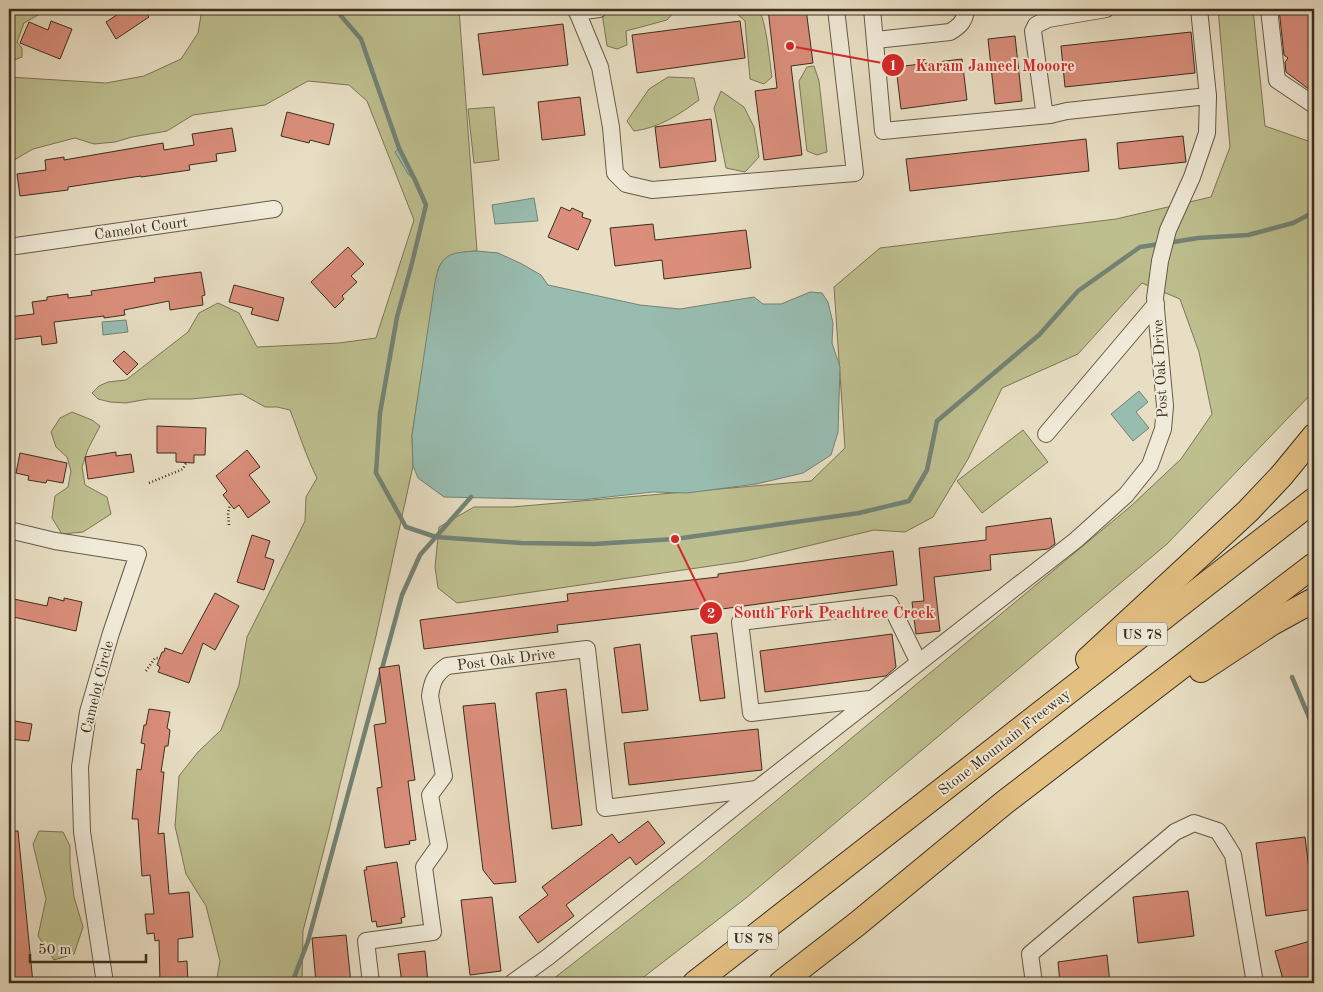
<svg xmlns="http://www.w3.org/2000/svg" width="1323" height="992" viewBox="0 0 1323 992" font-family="'Old Standard TT',serif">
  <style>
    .green { fill: #bebf8f; stroke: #7c7656 }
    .water { fill: #98bcb0; stroke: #738376 }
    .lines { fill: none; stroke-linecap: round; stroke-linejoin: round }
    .stream { stroke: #738376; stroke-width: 4.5 }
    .building { fill: #da8e7b; stroke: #3b2e1e }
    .minor-casing { stroke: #665a47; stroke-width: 18 }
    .highway-casing { stroke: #3b2e1e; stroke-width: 26 }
    .path { stroke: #3b2e1e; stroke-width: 2.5; stroke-dasharray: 1 2.5; stroke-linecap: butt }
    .minor { stroke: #f0ead8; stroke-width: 16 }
    .highway { stroke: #e4bf82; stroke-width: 24 }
    .labels { text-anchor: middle; stroke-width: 4; stroke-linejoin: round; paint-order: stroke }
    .shield { fill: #f0ead8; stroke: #716656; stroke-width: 1 }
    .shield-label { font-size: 14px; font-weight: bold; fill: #3b2e1e }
    .street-label { font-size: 15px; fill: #3b2e1e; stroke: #f0ead8 }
    .leader { fill: none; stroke: #d62828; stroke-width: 2 }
    .callout-dot { fill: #d62828; stroke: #f0ead8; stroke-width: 2 }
    .mark-label { font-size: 15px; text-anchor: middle; font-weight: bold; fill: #fff }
    .callout-label { font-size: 16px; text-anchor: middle; font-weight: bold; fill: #d62828; stroke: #f0ead8; stroke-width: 4; stroke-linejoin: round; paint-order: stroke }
  </style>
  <rect width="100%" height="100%" fill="#e8dec3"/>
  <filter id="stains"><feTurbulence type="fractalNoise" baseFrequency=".004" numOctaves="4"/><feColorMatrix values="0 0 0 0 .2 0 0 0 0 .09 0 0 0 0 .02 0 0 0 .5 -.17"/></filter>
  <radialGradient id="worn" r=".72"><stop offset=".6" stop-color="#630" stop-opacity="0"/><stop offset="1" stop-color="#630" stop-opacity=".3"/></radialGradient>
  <!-- green -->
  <g class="green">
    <polygon points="16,9 42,10 38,15 24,23 17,42 22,48 22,57 9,62 9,32"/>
    <path d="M202,9H459L477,251C462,252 443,253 438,270L412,435L413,466L376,636L328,834L303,931L302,983H216L220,961L206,906L186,874L175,826L179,776L198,752L221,730L239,685L247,637L305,521L306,497L317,478C306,456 299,433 290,410L277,407H265L242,394L191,399H148L126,403L110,402L98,399L92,393L99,386L108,382L126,380L188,332L199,313L218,303L239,313L257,347L339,343L376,338L414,220L367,101L349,85L308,81L265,105L193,115L167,131L132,137L115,142L94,144L75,138L33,149L9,163V77L106,83L144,76L181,59L198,33Z"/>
    <polygon points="638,9 670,9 674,12 667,20 626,31 627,45 617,49 607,46 602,13"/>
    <path d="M734,9C740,9 752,7 758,10C766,16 770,65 772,77L764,84L750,79L745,21L735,12Z"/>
    <polygon points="1218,9 1253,9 1265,126 1308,141 1314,140 1314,391 1167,544 746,898 636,983 548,983 700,864 1131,506 1181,459 1212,414 1199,352 1180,299 1142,283 1078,354 1002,388 968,459 933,517 905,532 874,530 745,561 457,603 438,588 435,567 439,527 474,507 512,507 811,481 845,448 834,287 880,248 1116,219 1211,197 1230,147"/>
    <polygon points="814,66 819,81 827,152 817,155 807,151 799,81 807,67"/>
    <path d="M668,77L694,78L699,100C680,114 659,128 634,131L627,121L649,89Z"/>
    <polygon points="721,91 744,107 754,127 759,157 745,172 726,168 714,108"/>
    <polygon points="494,107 499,160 474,163 468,109"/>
    <polygon points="72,412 92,420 100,426 88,449 82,467 85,485 107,497 111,514 83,532 62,534 52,518 55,496 68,487 71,471 67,457 56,447 51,432 60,418"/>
    <polygon points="1023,430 1048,462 982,513 957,481"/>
    <polygon points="39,831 63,832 70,846 70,863 74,897 83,927 74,954 54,960 38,936 46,899 33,844"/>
  </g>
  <!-- water -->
  <g class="water">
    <polygon points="399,148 415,180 408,174 395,152"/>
    <polygon points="534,198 538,221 495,224 492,205"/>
    <path d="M477,251L498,253L522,264L541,275L548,285L640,305L680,309L754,297L763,304H781L810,292L822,293L828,302L833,323L832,343L840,367L838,432L831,455L803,473L756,484L687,493L653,492L581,500L444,497L418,478L413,466L412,435L435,282C441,253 449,253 477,251Z"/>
    <polygon points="126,320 128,332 103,335 102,322"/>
    <polygon points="1139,391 1148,402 1136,412 1149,428 1133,441 1111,414"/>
  </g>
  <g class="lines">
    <!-- stream -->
    <g class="stream">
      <polyline points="335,9 361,39 399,148 415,180 426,205 412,263 397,317 380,413 376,473 406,527 436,537 521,543 594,544 675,539 859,513 909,501 927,470 937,421 1039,335 1078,291 1140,247 1160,244"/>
      <polyline points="1167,243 1198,238 1248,235 1293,223 1314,212"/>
      <polyline points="1292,677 1314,729"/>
      <polyline points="292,983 308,941 402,595 420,555 471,497"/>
    </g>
  </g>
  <!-- building -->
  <g class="building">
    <polygon points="126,9 143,9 149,17 116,39 106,22"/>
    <polygon points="768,9 806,9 813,63 791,66 802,155 764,160 755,91 777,88"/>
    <polygon points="1279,9 1314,9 1314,93 1286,72 1285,62 1288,58 1284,55"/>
    <polygon points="51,21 72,29 60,59 20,43 29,22 48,30"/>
    <polygon points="740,21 745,58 637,73 632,35"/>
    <polygon points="563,24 568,65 483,75 478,34"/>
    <polygon points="1191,32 1195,73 1065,87 1061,46"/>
    <polygon points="1015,36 1022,101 995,104 988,39"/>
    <polygon points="962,59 967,100 901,109 896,67"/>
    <polygon points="580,97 585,135 542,140 538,102"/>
    <polygon points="287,112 334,124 329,145 310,140 309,143 281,136"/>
    <polygon points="711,119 716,161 660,168 655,127"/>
    <polygon points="232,128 236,151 216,154 217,161 189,165 190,170 141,177 141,176 68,187 68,190 20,196 17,174 46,170 45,160 64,157 64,160 163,143 164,150 194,145 192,134"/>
    <polygon points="1183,136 1186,162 1119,169 1117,143"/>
    <polygon points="1086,139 1089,171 910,191 906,159"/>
    <polygon points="561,207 570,211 572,208 583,213 582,217 591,220 578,250 548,237"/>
    <polygon points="653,224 655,240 746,230 751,268 664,279 662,260 615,266 610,228"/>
    <polygon points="348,247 364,264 351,276 357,282 342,296 344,299 335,308 311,282"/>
    <polygon points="201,272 205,295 202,296 203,305 170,310 169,301 124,310 125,315 104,318 104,316 54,322 57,343 42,345 41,336 9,340 9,317 34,314 32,302 47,300 47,297 68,294 68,298 92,295 91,291 155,282 154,278"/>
    <polygon points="234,285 284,298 278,321 251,314 253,308 229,302"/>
    <polygon points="124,351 138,364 127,375 113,361"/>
    <polygon points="157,426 206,428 205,455 194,455 194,463 176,462 176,453 157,453"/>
    <polygon points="247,450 260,467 249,475 270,502 248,518 239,505 234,509 223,495 227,491 216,476"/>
    <polygon points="116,452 116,456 131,454 134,472 88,479 85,457"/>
    <polygon points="20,453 67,463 63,483 47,480 46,483 28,480 29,476 16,473"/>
    <polygon points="1051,518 1055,544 1048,549 990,555 991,570 934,577 940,631 916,634 912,602 924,601 919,548 986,540 986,527"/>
    <polygon points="252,535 270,541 265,557 274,560 264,590 237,582"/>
    <polygon points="893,551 897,585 722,609 722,606 557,625 558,632 424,649 420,620 568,601 567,594 718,577 718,574"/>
    <polygon points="215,593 239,606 215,650 203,643 189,683 158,672 160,667 157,665 162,652 164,652 165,648 182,654"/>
    <polygon points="49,597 64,601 64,598 82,602 76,631 9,616 9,598 47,606"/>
    <polygon points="717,633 725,698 700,701 691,636"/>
    <polygon points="892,634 896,667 886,676 765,692 760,651"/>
    <polygon points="640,644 648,710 622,713 614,648"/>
    <polygon points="399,665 415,780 408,781 416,840 409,841 410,844 385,848 377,788 382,787 374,725 386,723 379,668"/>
    <polygon points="566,689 582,825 552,829 536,693"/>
    <polygon points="495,703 516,882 494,884 483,870 463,706"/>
    <polygon points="149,709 170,712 167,728 170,730 168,746 165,746 161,772 164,772 158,834 164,833 169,894 189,892 193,937 178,939 178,962 187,961 188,983 160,983 159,940 155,941 154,933 147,934 145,914 154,914 150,875 142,876 138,819 132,819 137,769 141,770 145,744 141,743 144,725 146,725"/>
    <polygon points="9,720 32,724 29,741 9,739"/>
    <polygon points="758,729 762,770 629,785 624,743"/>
    <polygon points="648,821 665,843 636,865 630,857 566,905 574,916 538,943 519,917 548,895 542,887 612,834 619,843"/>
    <polygon points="9,831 18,831 33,983 9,983"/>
    <polygon points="1305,837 1314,909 1266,916 1256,843"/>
    <polygon points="397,862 405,917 401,918 402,923 377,927 376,921 372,922 364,870 367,870 366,867"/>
    <polygon points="1188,891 1194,936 1138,943 1133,897"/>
    <polygon points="492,897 501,971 470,975 461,900"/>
    <polygon points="346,935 351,983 316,983 312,938"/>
    <polygon points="1314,940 1314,983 1284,983 1275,951"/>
    <polygon points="425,951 428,983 402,983 398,954"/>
    <polygon points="1107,955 1110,983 1060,983 1058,962"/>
  </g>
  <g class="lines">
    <!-- minor casing -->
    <g class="minor-casing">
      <g id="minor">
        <polyline points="576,9 600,67 611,127 615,173 626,184 652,190 855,173 836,9"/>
        <polyline points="872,9 883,131 1050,115"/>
        <polyline points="1106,9 1048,19 1036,25 1033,31 1044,110 1050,115 1067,111 1208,96"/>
        <polyline points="1269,9 1277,80 1314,105"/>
        <polyline points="577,12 599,9"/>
        <path d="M876,40L950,32C960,26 965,21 966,9"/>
        <polyline points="9,247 274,209"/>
        <polyline points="1046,434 1156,304"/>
        <polyline points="9,530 55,541 138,554 111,633 88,712 80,767 82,832 105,983"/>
        <polyline points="870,699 751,713 740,622 890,604 918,661"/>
        <path d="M371,983L366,941L433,932L424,867L439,846L430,795L444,776L430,696C432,682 435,674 447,666L587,649L605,808L757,789"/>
        <polyline points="512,983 548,957 757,789 1076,540 1126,495 1150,465 1163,429 1165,406 1155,298 1160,261 1168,230 1192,177 1207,133 1208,96 1199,9"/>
        <polyline points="1034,983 1030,954 1175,832 1194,823 1218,831 1233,855 1255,983"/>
      </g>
    </g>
    <!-- highway casing -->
    <g class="highway-casing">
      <g id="highway">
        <polyline points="1088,659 1248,511 1282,475 1314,436"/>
        <polyline points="1201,670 1272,623 1314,600"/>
        <polyline points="695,983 1314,500"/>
        <polyline points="781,983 857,924 1005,802 1314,565"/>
      </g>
    </g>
    <!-- path -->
    <g class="path">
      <polyline points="149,483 183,469 186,463"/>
      <polyline points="229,525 228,513 230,505"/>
      <polyline points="146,671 155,658 160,658"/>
    </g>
    <!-- minor -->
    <use href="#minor" class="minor"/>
    <!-- highway -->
    <use href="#highway" class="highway"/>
  </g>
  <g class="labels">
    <!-- shield labels -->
    <g class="shield">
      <rect x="1117" y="622.5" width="50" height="23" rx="4"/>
      <rect x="728" y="926.5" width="50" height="23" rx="4"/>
    </g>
    <g class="shield-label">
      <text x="1142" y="639">US 78</text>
      <text x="753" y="943">US 78</text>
    </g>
    <!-- street labels -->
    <g class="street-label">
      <text transform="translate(141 228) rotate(-8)" y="5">Camelot Court</text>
      <text transform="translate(1160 369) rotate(-93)" y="5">Post Oak Drive</text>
      <text transform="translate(506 659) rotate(-7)" y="5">Post Oak Drive</text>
      <text transform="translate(97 687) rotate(-76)" y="5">Camelot Circle</text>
      <text transform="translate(1004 742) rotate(-38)" y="5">Stone Mountain Freeway</text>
    </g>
  </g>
  <!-- callouts -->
  <path class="leader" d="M790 46L893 65M675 539L711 613"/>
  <g class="callout-dot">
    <circle cx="790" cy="46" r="5"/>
    <circle cx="675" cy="539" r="5"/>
    <circle cx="893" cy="65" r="12"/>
    <circle cx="711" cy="613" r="12"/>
  </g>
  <g class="mark-label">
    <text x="893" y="70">1</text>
    <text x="711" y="618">2</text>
  </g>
  <g class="callout-label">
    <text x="995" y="71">Karam Jameel Mooore</text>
    <text x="834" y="618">South Fork Peachtree Creek</text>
  </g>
  <!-- margin -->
  <rect width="1323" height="992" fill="none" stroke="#e8dec3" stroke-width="30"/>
  <rect x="10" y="10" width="1303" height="972" fill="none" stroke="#3b2e1e" stroke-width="2.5"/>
  <rect x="15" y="15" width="1293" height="962" fill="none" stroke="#3b2e1e"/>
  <!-- scale -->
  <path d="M30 954v8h116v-8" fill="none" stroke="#3b2e1e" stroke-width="2.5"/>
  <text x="38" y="954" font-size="15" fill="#3b2e1e" stroke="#f0ead8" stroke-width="4" paint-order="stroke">50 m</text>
  <rect width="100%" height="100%" filter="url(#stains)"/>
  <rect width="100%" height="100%" fill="url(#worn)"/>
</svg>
